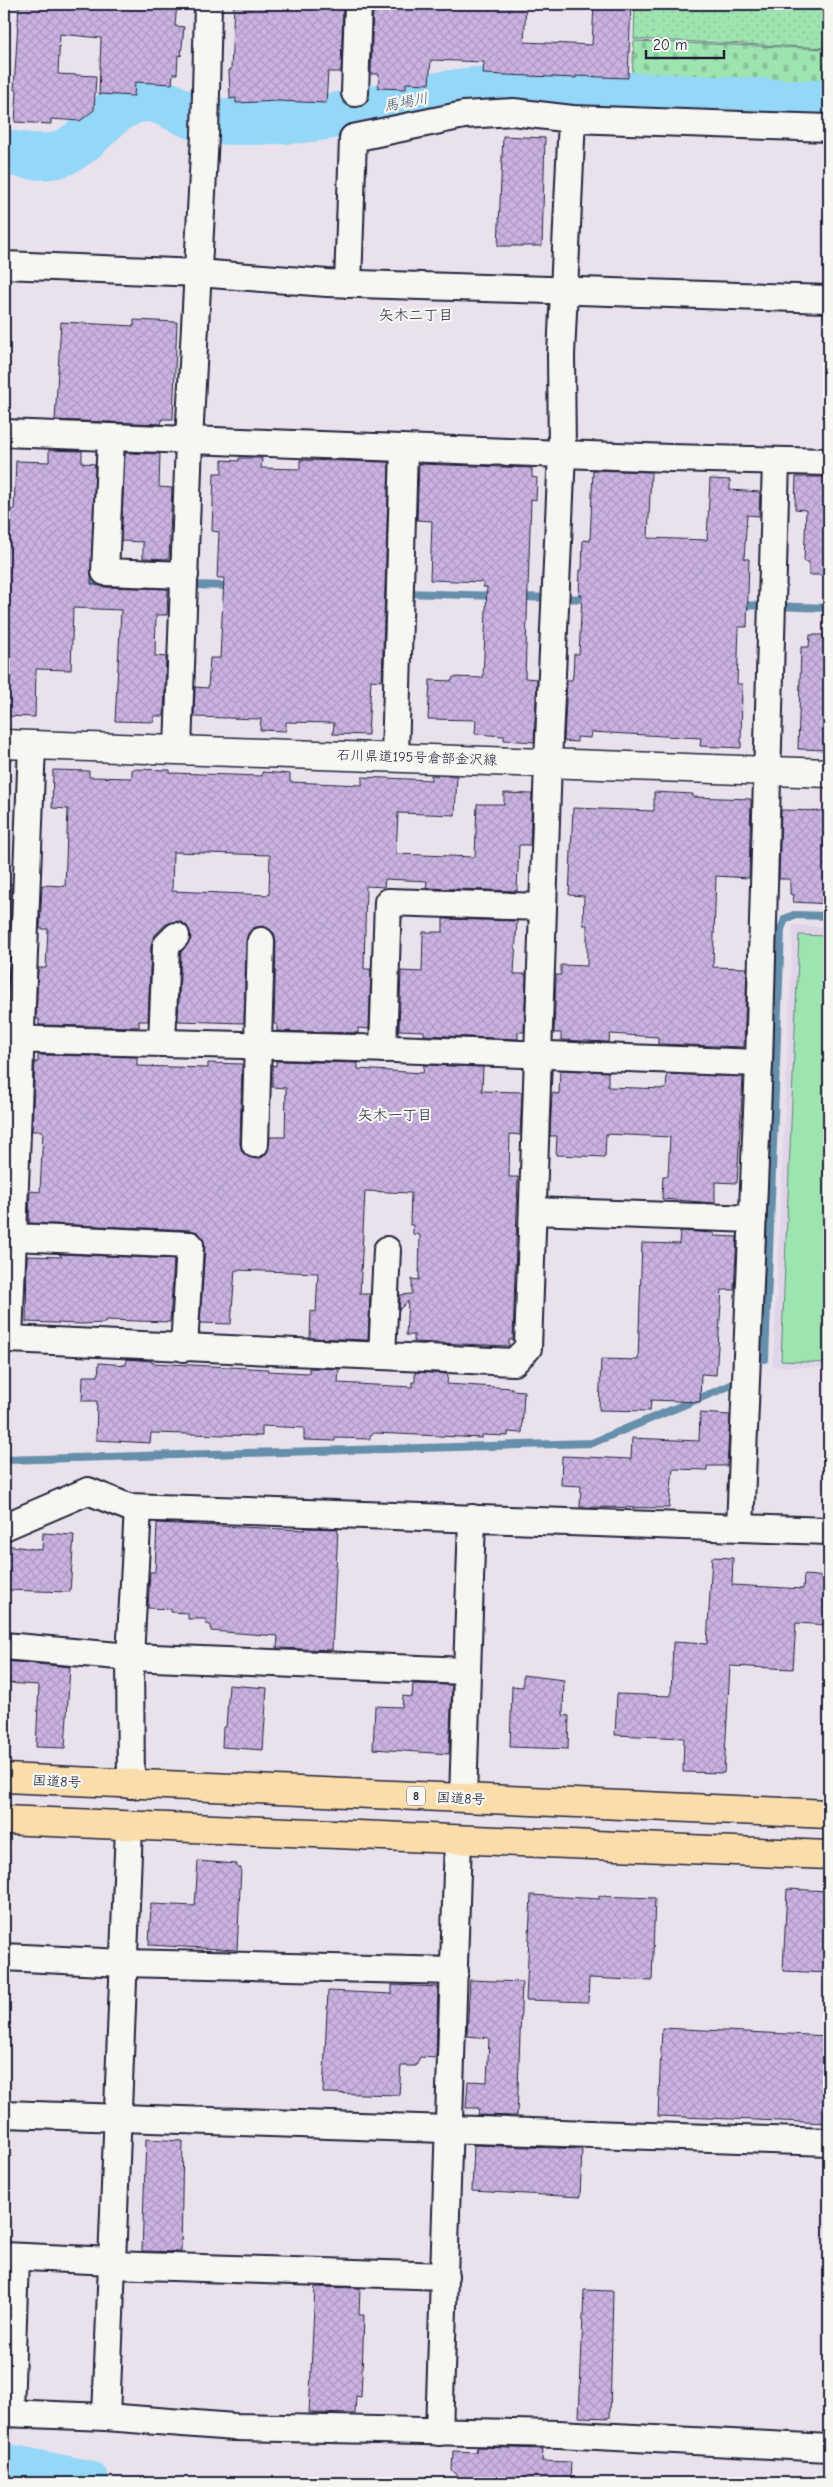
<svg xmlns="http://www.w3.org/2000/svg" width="833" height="2487" viewBox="0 0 833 2487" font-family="'Comic Neue','Klee One',sans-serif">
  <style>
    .built { fill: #e0d4e9 }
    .cemetery { fill: url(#cemetery-stones); stroke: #608376 }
    .park { fill: url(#park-dots); stroke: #608376 }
    .garden { fill: #9ee4b0; stroke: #608376 }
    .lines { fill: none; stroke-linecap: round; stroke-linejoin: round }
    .stream { stroke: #668fab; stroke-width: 8 }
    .river { stroke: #94d7f6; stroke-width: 46 }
    .building { fill: url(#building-cross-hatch); stroke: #22223b; fill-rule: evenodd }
    .street-casing { stroke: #22223b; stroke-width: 30 }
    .secondary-casing { stroke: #22223b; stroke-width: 31 }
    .highway-casing { stroke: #22223b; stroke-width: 31 }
    .street { stroke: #f6f6f2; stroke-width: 26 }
    .secondary { stroke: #f6f6f2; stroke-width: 28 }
    .highway { stroke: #faddab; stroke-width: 28 }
    .labels { text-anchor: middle; stroke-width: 4.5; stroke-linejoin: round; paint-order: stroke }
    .shield { fill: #f6f6f2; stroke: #626272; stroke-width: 1 }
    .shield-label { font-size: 12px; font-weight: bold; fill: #22223b }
    .street-label { font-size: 14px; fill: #22223b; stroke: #f6f6f2 }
    .water-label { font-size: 15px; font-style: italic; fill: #445873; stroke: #f6f6f2 }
    .neighbourhood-label { font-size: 15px; fill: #22223b; stroke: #f6f6f2 }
  </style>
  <defs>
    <pattern id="cemetery-stones" width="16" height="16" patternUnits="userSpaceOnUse" patternTransform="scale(1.25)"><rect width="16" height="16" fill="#9ee4b0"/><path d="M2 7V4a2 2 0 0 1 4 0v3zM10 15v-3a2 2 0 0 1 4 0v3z" fill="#88c398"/></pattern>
    <pattern id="park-dots" width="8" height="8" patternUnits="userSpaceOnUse" patternTransform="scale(1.25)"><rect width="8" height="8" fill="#9ee4b0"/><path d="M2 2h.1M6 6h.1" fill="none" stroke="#88c398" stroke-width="1.8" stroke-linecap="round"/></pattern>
    <pattern id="building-cross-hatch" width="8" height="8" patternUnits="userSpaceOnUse" patternTransform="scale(1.25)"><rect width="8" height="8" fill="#cab2e1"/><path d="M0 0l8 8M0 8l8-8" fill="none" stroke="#ad99c2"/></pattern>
  </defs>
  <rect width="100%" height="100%" fill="#e9e2ed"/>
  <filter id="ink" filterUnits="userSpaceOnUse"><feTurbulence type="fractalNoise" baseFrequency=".02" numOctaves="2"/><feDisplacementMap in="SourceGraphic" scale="10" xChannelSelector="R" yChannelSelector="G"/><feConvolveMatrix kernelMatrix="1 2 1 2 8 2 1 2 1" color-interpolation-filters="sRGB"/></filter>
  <g filter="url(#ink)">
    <!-- built -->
    <polygon class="built" points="793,925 829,927 829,1368 773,1366"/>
    <!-- cemetery -->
    <polygon class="cemetery" points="634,41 829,49 829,87 797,89 632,81"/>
    <!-- park -->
    <polygon class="park" points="635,4 829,4 829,48 634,39"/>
    <!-- garden -->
    <polygon class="garden" points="799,935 829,936 829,1363 781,1361"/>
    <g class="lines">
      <!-- stream -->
      <g class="stream">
        <polyline points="81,581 107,582"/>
        <polyline points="188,585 232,586"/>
        <polyline points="376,592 496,596"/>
        <polyline points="518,597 591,599"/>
        <polyline points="738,605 829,608"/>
        <polyline points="765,1359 781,929 785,919 794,915 829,916"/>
        <polyline points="4,1460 592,1443 741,1381"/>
      </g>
      <!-- river -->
      <g class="river">
        <path d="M4,152C21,155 43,160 60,154C92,143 108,102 145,99C165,98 182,115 202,119C222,123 257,122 278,121C353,120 424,90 498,89L803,103L829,102"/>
        <polyline points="4,2466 87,2483"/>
      </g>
    </g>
    <!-- building -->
    <g class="building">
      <polygon points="19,4 177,4 175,26 184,27 181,56 178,55 177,74 173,74 172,84 135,82 134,96 99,94 101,38 60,34 58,74 96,76 94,110 80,121 51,119 51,124 15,122 17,90 14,90"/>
      <polygon points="234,4 343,4 341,72 328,72 326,103 278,101 236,103 236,98 230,99 229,70 231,70"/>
      <polygon points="373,4 526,4 524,42 592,45 594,4 631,4 628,78 576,76 576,78 483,74 484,62 431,60 429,84 406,83 406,89 378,88 379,74 371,74"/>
      <polygon points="503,136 545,138 542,246 498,246"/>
      <polygon points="134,320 177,322 173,419 162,419 161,424 55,420 61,322 134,326"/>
      <polygon points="49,450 82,451 82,463 95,464 91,584 104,587 168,589 167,615 156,615 155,656 166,657 164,716 154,716 154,722 115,721 121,610 73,608 71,670 36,669 35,717 4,716 4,509 14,510 16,461 49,462"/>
      <polygon points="125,453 160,454 159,487 172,488 169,559 143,558 143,542 121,541"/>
      <polygon points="239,458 262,458 261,468 300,469 300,460 389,462 382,681 371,680 368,735 333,734 334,723 286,722 286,731 260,730 261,719 194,717 195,687 208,688 210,658 220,658 224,578 217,578 219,532 212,531 214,473 222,473 222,460 239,461"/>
      <polygon points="419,464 532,468 532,477 537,478 536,500 531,499 525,678 537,679 534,742 504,740 504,736 475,734 476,720 428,719 430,680 452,681 453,677 483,678 487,587 483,587 483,582 430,580 432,521 417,520"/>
      <polygon points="593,470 651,472 648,538 707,540 710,479 730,480 730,490 760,492 759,516 747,515 744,559 749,559 747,627 739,627 737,684 742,684 741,748 700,746 701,738 591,732 590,738 577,737 577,742 564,741 567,680 572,680 573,675 574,654 579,654 582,595 579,595 580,570 582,570 583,540 590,541"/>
      <polygon points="796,477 829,477 829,575 809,575 809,562 804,562 806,510 795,509"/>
      <polygon points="810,635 829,635 829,750 798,749 801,647 809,647"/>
      <path d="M132,769L170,770V773L262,776V772L290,774V782L362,785V777L431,780V775L457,776L455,815L398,813L396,854L475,857L477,804H504V793L532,794L530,845H519L517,891L426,888L427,881L385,879L384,887L366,886L364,969H371L369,1029L358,1028V1033L277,1031V1024H274L276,941L274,933L268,928L262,926L253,928L248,934L246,940L244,1023L178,1021L181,952L191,939L190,932L187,926L179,921L172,922L165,925L155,935L151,945L148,1021H139V1027L39,1025V1019H36L38,968H46L48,929H40L42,885L65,886L68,809L52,808L53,770L89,771V777L132,778ZM173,852L270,855L269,895L172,891Z"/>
      <polygon points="654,792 693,794 693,797 751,799 749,878 716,876 713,967 747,968 744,1047 658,1044 658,1037 610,1034 609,1042 561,1040 561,1033 554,1033 556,975 561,975 561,965 587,966 587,925 583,925 584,896 569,895 573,808 654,811"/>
      <polygon points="781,810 829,811 829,904 793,902 794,895 790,894 790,879 779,879"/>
      <polygon points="4,884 12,884 10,928 4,927"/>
      <polygon points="443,919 517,921 514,974 526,974 524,1032 518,1032 518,1039 424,1035 424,1031 399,1030 401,971 422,972 423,932 443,932"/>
      <polygon points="4,966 8,966 6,1018 4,1017"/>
      <polygon points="38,1055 137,1057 137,1066 208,1068 208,1063 242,1064 240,1144 242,1152 247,1156 255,1159 263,1157 267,1152 270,1137 285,1137 286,1088 272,1087 272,1065 276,1066 276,1061 358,1063 358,1069 423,1073 424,1065 483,1067 482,1091 522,1092 520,1135 510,1134 509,1177 518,1177 513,1340 509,1340 509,1346 414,1342 414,1335 406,1335 408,1301 399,1310 400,1295 412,1294 412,1279 419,1280 420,1235 413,1234 413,1225 410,1225 411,1193 365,1191 360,1294 370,1294 368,1340 310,1338 311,1311 316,1312 318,1273 235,1270 231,1324 200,1323 205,1246 203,1238 198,1232 191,1230 29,1223 30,1191 40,1192 43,1131 32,1131 35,1062 38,1062"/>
      <polygon points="560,1070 608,1072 608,1087 666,1089 667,1074 743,1077 737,1183 715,1182 715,1203 662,1199 663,1176 668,1176 670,1137 606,1134 605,1157 556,1155 557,1136 550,1136 552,1093 559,1094"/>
      <polygon points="680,1231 714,1233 714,1236 737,1237 734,1290 722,1290 716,1375 701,1374 700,1402 651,1400 650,1411 599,1410 601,1359 638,1360 642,1243 679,1244"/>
      <polygon points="59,1254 174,1259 170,1322 105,1320 105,1323 82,1324 26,1322 27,1256 62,1257"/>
      <polygon points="126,1359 152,1361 152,1363 268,1369 268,1371 309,1373 309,1368 339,1369 338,1383 412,1387 412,1382 415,1382 415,1372 448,1374 447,1384 512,1388 512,1390 524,1391 522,1433 508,1432 508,1436 482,1435 482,1438 375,1433 370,1435 370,1439 335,1438 335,1441 304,1440 304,1428 262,1426 262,1436 151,1433 150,1443 96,1440 97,1401 82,1401 83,1376 98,1376 99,1363 126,1365"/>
      <polygon points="700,1413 730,1415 727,1466 707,1466 707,1470 673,1469 669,1508 580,1507 581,1486 561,1485 562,1456 631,1459 632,1438 699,1441"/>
      <polygon points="157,1523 305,1530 305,1528 338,1529 332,1650 277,1648 278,1636 211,1631 211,1625 206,1624 206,1619 188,1619 188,1613 171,1612 171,1609 148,1608 150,1572 155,1572"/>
      <polygon points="43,1533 74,1535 70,1592 4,1590 4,1545 42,1550"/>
      <polygon points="712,1557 733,1558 732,1585 803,1589 804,1575 829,1577 829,1625 796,1623 793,1669 730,1666 724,1773 683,1772 684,1738 615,1735 617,1694 671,1696 673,1642 707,1644"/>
      <polygon points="4,1661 70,1667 65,1748 36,1747 39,1685 4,1683"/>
      <polygon points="523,1675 564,1680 563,1715 569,1716 568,1749 510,1747 512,1686 523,1687"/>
      <polygon points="413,1684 452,1685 449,1754 373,1749 375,1706 402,1707 403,1696 412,1697"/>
      <polygon points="229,1685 267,1688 263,1750 222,1747 223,1727 226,1727"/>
      <polygon points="198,1861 237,1864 237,1868 241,1868 237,1950 149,1945 151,1904 195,1906"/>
      <polygon points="787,1889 829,1891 829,1973 783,1971"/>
      <polygon points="531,1895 599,1899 599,1896 655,1898 652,1981 589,1978 588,2002 526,2000"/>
      <polygon points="470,1980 522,1982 517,2116 478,2115 479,2108 466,2108 468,2081 487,2082 489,2038 467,2036"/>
      <polygon points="392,1985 438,1987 436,2058 420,2057 416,2066 401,2066 399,2095 323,2093 328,1991 392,1994"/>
      <polygon points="662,2028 829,2036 829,2123 658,2116"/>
      <polygon points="146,2139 183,2141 181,2252 142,2251"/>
      <polygon points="474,2145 582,2149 580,2197 472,2191"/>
      <polygon points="315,2287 360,2288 359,2315 364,2315 362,2374 361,2397 356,2396 355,2414 309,2413"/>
      <polygon points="584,2290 613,2291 610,2418 579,2417"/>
      <polygon points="477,2447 543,2449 542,2461 571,2462 570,2483 465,2483 452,2470 453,2451 476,2452"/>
    </g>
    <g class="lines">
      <!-- street casing -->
      <g class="street-casing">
        <g id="street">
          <polyline points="355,93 358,4"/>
          <polyline points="4,265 198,273 327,283 829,299"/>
          <polyline points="348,284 353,138 464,115 513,112 572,119 829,128"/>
          <polyline points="4,433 670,458 829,462"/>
          <polyline points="111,438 105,572 185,575"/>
          <polyline points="178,749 189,441 205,135 208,4"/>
          <polyline points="395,756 404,449"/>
          <polyline points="4,1039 394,1049 759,1063"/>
          <polyline points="162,1043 166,946 176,936"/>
          <polyline points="383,1049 388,902 543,907"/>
          <polyline points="255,1144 261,941"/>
          <polyline points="533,1211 753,1219"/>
          <polyline points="14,1237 190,1245 184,1348"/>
          <polyline points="4,1339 9,1339 32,745"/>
          <polyline points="9,1339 514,1362 528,1348 548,762 562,453 561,355 572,119"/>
          <polyline points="382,1356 387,1250"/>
          <polyline points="138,1508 130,1657 467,1671"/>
          <polyline points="4,1527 88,1491 128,1507 829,1531"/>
          <polyline points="740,1527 759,1063 776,461"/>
          <polyline points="4,1646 130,1657 131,1785"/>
          <polyline points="463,1798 472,1518"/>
          <polyline points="4,1957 122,1963 455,1971"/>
          <polyline points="4,2114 829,2142"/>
          <polyline points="4,2256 112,2261"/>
          <polyline points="112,2265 445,2276"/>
          <polyline points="4,2413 106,2417 234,2427 558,2434 829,2448"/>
          <polyline points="10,2413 15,2257"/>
          <polyline points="106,2417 129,1827"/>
          <polyline points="439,2432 458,1840"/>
        </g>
      </g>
      <!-- secondary casing -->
      <g class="secondary-casing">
        <polyline id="secondary" points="4,744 829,773"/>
      </g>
      <!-- highway casing -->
      <g class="highway-casing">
        <g id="highway">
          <polyline points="4,1778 829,1814"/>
          <polyline points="4,1820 829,1855"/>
        </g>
      </g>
      <!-- street -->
      <use href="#street" class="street"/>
      <!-- secondary -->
      <use href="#secondary" class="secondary"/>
      <!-- highway -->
      <use href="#highway" class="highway"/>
    </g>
  </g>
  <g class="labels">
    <!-- shield labels -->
    <rect class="shield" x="407" y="1786.5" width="18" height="19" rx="4"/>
    <g class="shield-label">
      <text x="416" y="1800">8</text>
    </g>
    <!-- street labels -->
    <g class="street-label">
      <text transform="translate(417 757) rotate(2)" y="5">石川県道195号倉部金沢線</text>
      <text transform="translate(57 1781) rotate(3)" y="5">国道8号</text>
      <text transform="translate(461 1798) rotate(3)" y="5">国道8号</text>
    </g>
    <!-- water labels -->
    <g class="water-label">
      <text transform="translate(406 102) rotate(-11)" y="5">馬場川</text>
    </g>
    <!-- neighbourhood labels -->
    <g class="neighbourhood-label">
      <text x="416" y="320">矢木二丁目</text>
      <text x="395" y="1120">矢木一丁目</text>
    </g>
  </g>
  <!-- margin -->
  <rect width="833" height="2487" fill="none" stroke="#f6f6f2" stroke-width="20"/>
  <rect x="10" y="10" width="813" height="2467" fill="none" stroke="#22223b" stroke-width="2" filter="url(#ink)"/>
  <!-- scale -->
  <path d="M646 50v8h78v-8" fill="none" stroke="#22223b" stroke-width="2.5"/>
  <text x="653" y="50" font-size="15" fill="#22223b" stroke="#f6f6f2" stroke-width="4" paint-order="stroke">20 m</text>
</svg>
